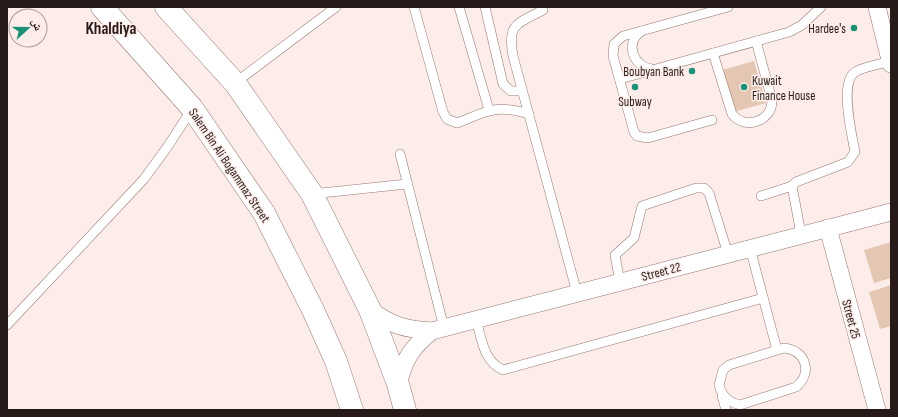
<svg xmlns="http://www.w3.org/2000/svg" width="898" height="417" viewBox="0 0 898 417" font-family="'Sofia Sans Condensed','Noto Naskh Arabic',sans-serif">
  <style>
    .building { fill: #e4c7b3 }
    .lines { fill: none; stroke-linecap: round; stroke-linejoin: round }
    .lane-casing { stroke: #967670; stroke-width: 10 }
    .street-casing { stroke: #967670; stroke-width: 18 }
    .secondary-casing { stroke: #967670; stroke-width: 23 }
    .lane { stroke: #fff; stroke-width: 9 }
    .street { stroke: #fff; stroke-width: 17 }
    .secondary { stroke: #fff; stroke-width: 22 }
    .poi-dot { fill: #1c9175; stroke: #fcedea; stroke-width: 1.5 }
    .labels { text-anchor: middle; stroke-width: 3; stroke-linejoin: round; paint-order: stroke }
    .poi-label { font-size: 13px; fill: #271a18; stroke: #fcedea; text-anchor: end }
    .street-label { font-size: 13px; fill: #271a18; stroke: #fcedea }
    .district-label { font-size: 17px; font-weight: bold; fill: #271a18; stroke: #fcedea }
  </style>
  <rect width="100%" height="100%" fill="#fcedea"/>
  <!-- building -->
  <g class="building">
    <polygon points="754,61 766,103 734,112 722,70"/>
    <polygon points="891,242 891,278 874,283 864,250"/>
    <polygon points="891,285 891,326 880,329 869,292"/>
  </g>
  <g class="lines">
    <!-- lane casing -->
    <g class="lane-casing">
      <g id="lane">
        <path d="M414,7L443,112L447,119L457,123C488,111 496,104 529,114"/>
        <polyline points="459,7 489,110"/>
        <polyline points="485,7 503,84 511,91 522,91"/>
        <path d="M543,10C517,24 507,23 513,56L577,293"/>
        <path d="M642,31C624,42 633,67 652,69"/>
        <path d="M713,53L732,114C745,131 773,121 772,100L756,41"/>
        <polyline points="620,79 789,32 802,25 821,7"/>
        <polyline points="235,83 336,7"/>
        <polyline points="712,120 648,138 637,136 634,132 613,56 614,44 623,36 728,7"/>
        <polyline points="400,154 444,328"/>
        <polyline points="312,194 407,184"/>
        <polyline points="761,196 792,186"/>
        <path d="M801,234L792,186L796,182L848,162L855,152C852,135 839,83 855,72C862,67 881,64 890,61"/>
        <polyline points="750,248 777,350"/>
        <polyline points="620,282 615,255 634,238 642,206 696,188 704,188 709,193 728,254"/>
        <path d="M476,320C482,339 483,361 503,370L763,298"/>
        <polyline points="7,325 144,179 168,146 192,109"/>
        <path d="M784,348C806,350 813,373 796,387L740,405C728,402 722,396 719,385L723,370L729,365Z"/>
        <polyline points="722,396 726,410"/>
      </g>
    </g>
    <!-- street casing -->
    <g class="street-casing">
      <g id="street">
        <polyline points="877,7 891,64"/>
        <polyline points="828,228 877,410"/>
        <path d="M370,310C393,326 404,329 432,331L891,212"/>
        <path d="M398,384C405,358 411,348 432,331"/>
      </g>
    </g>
    <!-- secondary casing -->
    <g class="secondary-casing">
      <g id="secondary">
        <polyline points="102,7 192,108 264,213 313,310 336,361 352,410"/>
        <polyline points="166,7 235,83 312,194 370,310 398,384 405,410"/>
      </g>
    </g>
    <!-- lane -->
    <use href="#lane" class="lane"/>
    <!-- street -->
    <use href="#street" class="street"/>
    <!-- secondary -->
    <use href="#secondary" class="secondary"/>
  </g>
  <!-- markers -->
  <g class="poi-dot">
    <circle cx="854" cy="28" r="4"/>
    <circle cx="692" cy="71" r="4"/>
    <circle cx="635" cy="87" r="4"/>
    <circle cx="744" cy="87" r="4"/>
  </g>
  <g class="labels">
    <!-- poi labels -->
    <g class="poi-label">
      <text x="846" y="33">Hardee's</text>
      <text x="684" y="76">Boubyan Bank</text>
      <text x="752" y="85" text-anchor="start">Kuwait<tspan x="752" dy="15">Finance House</tspan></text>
      <text x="635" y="106" text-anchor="middle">Subway</text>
    </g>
    <!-- street labels -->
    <g class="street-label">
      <text transform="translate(230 165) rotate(56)" y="5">Salem Bin Ali Bogammaz Street</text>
      <text transform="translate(661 271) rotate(-15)" y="5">Street 22</text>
      <text transform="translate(852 319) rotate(75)" y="5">Street 25</text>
    </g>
    <!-- district labels -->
    <g class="district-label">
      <text x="111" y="34">Khaldiya</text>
    </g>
  </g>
  <!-- border -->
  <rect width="898" height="417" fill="none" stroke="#271a18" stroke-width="16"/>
  <!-- north arrow -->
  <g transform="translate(28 28) rotate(69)"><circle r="19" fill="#fcedea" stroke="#a79996"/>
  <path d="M0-3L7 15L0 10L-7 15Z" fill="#1c9175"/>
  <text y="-6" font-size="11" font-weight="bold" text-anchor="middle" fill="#271a18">ش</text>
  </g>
</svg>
